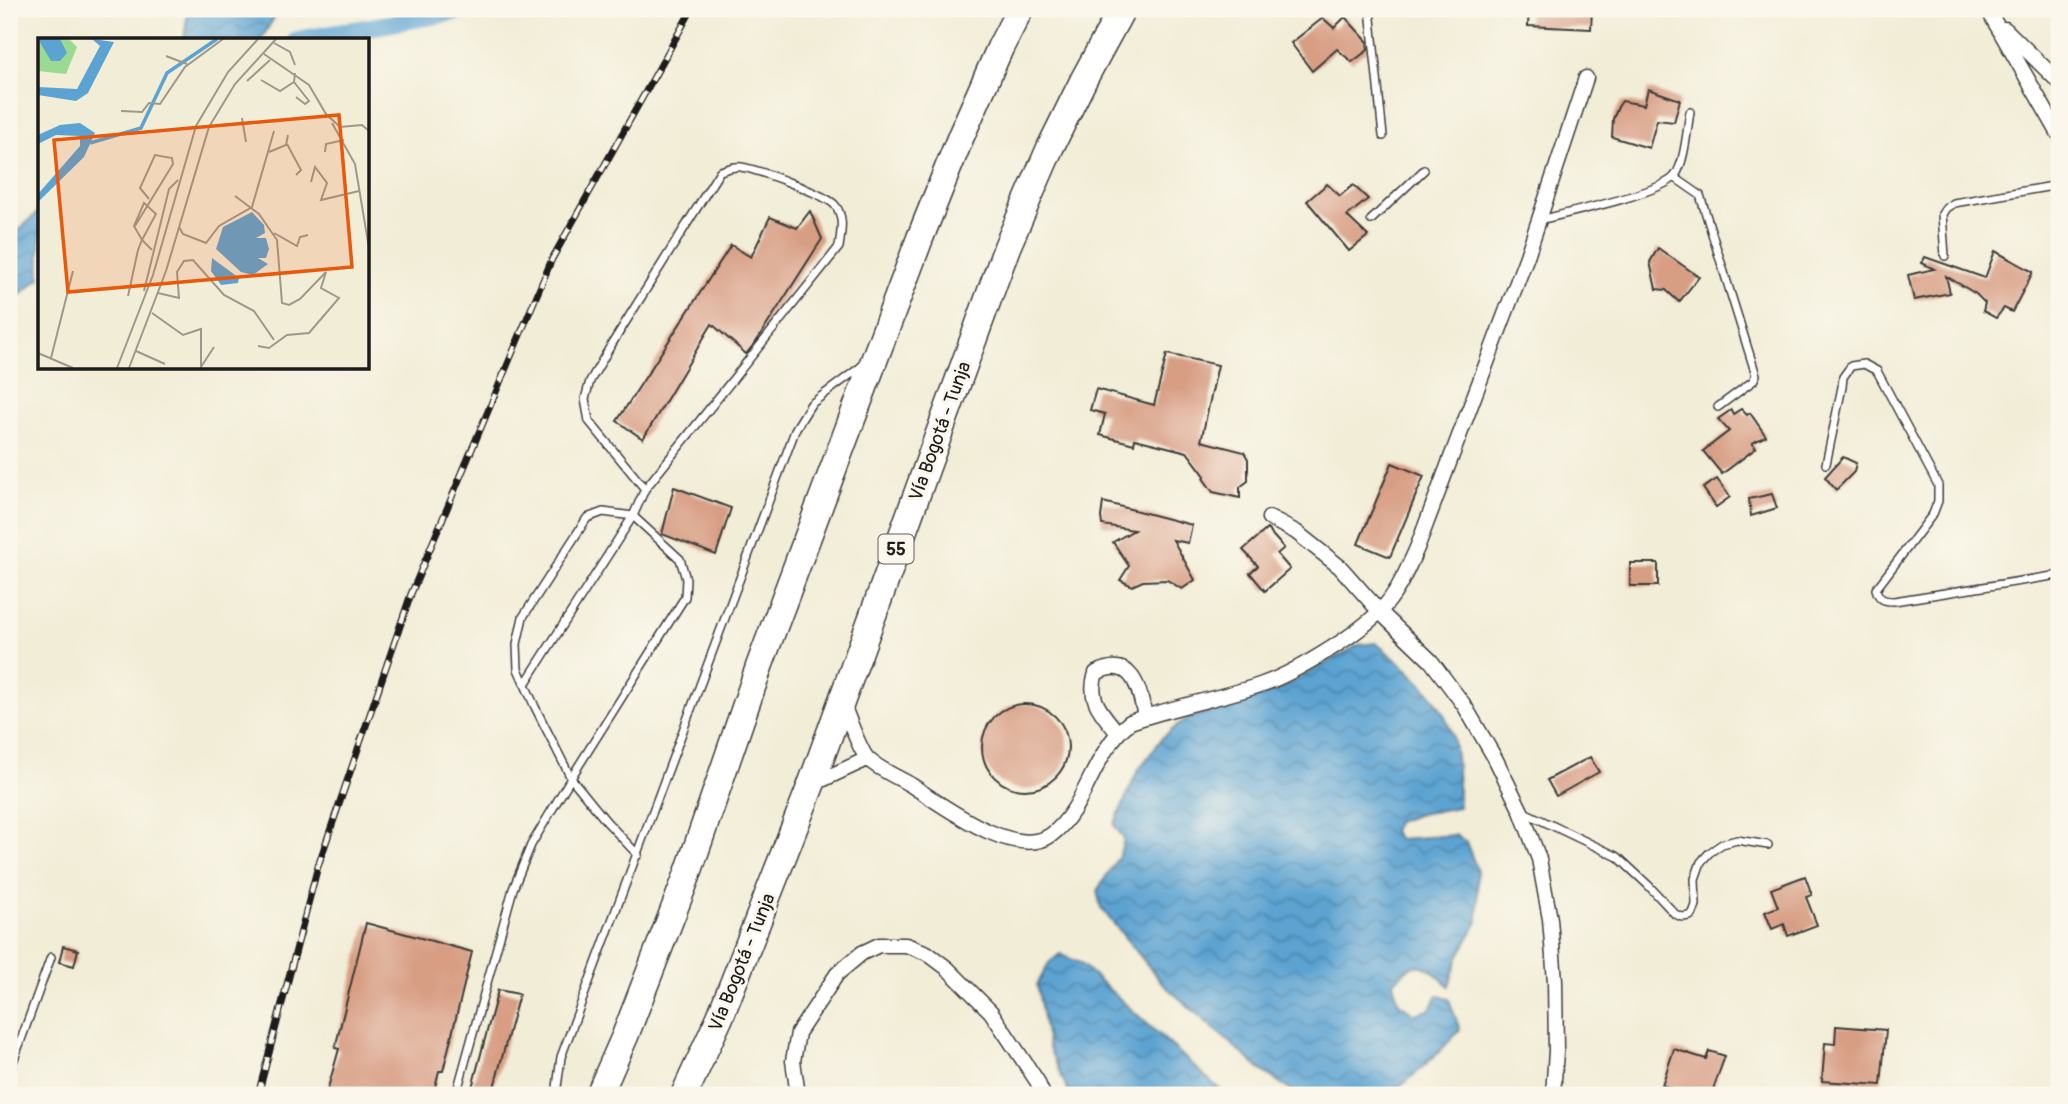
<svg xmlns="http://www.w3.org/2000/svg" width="2068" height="1104" viewBox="0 0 2068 1104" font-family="Pangolin,sans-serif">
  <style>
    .water { fill: url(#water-waves); stroke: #3c6077; stroke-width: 2 }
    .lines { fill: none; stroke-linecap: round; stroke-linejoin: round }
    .canal { stroke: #5ba3d2; stroke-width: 18 }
    .building { fill: #d89e84 }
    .lane-casing { stroke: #3c3b38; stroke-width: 10 }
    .street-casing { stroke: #3c3b38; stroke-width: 17 }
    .highway-casing { stroke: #3c3b38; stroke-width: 29 }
    .lane { stroke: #fff; stroke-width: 7 }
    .street { stroke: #fff; stroke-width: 14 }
    .highway { stroke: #fff; stroke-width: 26 }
    .rail-casing { stroke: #1c1c1c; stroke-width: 7 }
    .rail { stroke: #fbf7ec; stroke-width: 4.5; stroke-dasharray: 13; stroke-linecap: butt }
    .labels { text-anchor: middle; stroke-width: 6; stroke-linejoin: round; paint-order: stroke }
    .shield { fill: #fbf7ec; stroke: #5f5e5a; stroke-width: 2 }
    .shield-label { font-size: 18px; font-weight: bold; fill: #1c1c1c }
    .street-label { font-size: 19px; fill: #1c1c1c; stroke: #fbf7ec }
    .inset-river { fill: none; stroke: #5ba3d2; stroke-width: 3.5 }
    .inset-road { fill: none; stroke: #9c998c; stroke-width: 2 }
    .view { fill: #e8590c; fill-opacity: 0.15; stroke: #e8590c; stroke-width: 3.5 }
    .inset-edge { fill: none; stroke: #1c1c1c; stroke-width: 3.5 }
  </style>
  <defs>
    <pattern id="water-waves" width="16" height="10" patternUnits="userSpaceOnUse" patternTransform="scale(1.75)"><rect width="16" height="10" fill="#5ba3d2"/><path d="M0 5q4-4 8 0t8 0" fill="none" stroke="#4a84aa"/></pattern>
  </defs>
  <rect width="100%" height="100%" fill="#fbf7ec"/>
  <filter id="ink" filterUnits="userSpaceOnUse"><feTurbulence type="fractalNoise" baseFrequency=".0143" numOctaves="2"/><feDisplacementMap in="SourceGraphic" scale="14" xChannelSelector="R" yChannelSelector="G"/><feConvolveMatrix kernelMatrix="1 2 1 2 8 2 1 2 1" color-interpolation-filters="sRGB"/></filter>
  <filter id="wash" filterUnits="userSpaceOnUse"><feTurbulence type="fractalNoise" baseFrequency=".00686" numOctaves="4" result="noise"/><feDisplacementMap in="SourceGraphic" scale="28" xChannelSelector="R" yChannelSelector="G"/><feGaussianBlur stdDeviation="1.57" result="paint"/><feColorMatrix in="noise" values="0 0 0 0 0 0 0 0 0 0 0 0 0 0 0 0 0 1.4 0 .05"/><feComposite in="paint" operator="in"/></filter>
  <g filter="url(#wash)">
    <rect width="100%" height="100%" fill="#f2edd7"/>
    <!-- water -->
    <g class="water">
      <polygon points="188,9 279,9 261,40 184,40"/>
      <polygon points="40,210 40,278 9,304 9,240"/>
      <path d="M1376,643C1409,670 1445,698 1454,742C1458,763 1457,786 1459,807L1420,814L1396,822L1393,832L1399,839L1456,835L1466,842L1477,870L1478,922L1459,955L1449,986C1424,963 1418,956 1393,983L1399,1003L1415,1014L1429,1010L1438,995L1449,999L1460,1030L1438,1053L1406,1082L1385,1095H1298L1261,1070L1163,984L1101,908L1097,891L1120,854L1124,839L1114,825L1137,772L1163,737L1185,720L1279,690L1358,645Z"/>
      <polygon points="1060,954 1080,963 1226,1095 1070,1095 1048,1046 1037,985 1049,963"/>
    </g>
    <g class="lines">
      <!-- canal -->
      <polyline class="canal" points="297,40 472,9"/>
    </g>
    <g id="blocks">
      <!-- building -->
      <g class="building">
        <polygon points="1529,9 1592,9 1591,29 1528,26"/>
        <polygon points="1345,17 1367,41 1368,50 1352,62 1337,49 1312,71 1291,43 1323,18 1334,28"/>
        <polygon points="1648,89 1680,100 1674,122 1657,120 1649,148 1612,137 1613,119 1618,107 1622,101 1644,105"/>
        <polygon points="1327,184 1340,196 1353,185 1368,199 1347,216 1368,236 1349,251 1307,201"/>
        <polygon points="810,211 822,239 758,339 746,354 712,324 643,439 617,421 731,245 751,257 770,217 797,228"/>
        <polygon points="1658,248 1699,277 1679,302 1666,290 1656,289 1650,262"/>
        <polygon points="1995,251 2033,272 2012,312 2004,308 1996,318 1983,311 1985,303 1976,294 1946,276 1950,293 1914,300 1908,275 1934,269 1922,263 1925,257 1985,278"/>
        <polygon points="1167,354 1218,365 1201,441 1244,452 1248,459 1248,481 1240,487 1240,498 1213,492 1203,478 1205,476 1187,452 1135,439 1134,444 1100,435 1105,414 1090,410 1096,389 1154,405"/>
        <polygon points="1741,409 1747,415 1750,413 1766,436 1752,443 1756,448 1722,474 1703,451 1729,431 1718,419 1731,410 1733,414"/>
        <polygon points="1843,457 1856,463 1854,472 1836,490 1825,477"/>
        <polygon points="1392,463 1424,476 1390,557 1358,544"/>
        <polygon points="1717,479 1730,497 1716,507 1703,488"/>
        <polygon points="674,487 731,508 716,555 662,534"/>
        <polygon points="1772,494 1777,508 1751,516 1749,499"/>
        <polygon points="1103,502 1192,525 1188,543 1173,540 1195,580 1182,589 1167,580 1143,581 1132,586 1120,580 1129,566 1113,542 1134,530 1102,525 1101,517"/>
        <polygon points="1267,529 1284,548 1277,554 1290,569 1265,591 1250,573 1258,566 1243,550"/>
        <rect x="1630" y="563" width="28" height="23"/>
        <circle cx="1025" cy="747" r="43"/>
        <polygon points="1590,757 1599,772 1556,796 1547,780"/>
        <polygon points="1805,876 1812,895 1806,897 1817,925 1788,936 1784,924 1772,929 1765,912 1778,907 1771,889"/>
        <polygon points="366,923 472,952 443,1071 439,1071 433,1095 326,1095 339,1049 335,1048"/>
        <polygon points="63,946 78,950 74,966 59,962"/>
        <polygon points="498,990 519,994 492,1095 470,1095"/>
        <polygon points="1836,1026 1886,1030 1881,1085 1822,1081 1825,1043 1835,1044"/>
        <polygon points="1674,1049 1706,1059 1709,1051 1725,1056 1711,1095 1692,1095 1662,1085"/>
      </g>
    </g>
  </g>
  <g filter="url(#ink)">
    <use href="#blocks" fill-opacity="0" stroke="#3c3b38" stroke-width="2"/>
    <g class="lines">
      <!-- lane casing -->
      <g class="lane-casing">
        <g id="lane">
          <polyline points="1370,9 1383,136"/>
          <polyline points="1674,177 1700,195 1756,375 1753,381 1718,407"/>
          <polyline points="1371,220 1424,170"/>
          <path d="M1539,220C1564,214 1662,193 1675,176C1685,162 1687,129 1690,112"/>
          <polyline points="1945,256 1942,214 1946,208 1954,203 2059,185"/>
          <path d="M1826,464L1842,387L1843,377L1851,366L1864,364L1877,371L1938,485V501L1933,514L1876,589C1879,600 1884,601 1894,601L2059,575"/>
          <path d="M525,684L633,516L645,489L839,247C841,233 845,215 834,204C823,194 757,169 741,167C734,166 727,169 720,171L610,347L590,381L585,399L589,421L645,489"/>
          <polyline points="1522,811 1618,857 1648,885 1675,914 1682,917 1690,916 1693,913 1696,905 1695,879 1701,862 1709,853 1722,844 1737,840 1768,845"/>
          <polyline points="9,1073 51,957"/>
          <polyline points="456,1095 513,889 531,845 571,778 685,597 686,579 680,559 633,516 603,512 587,518 523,617 517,644 518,669 535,707 571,778 606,821 638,855"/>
          <polyline points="556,1095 561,1057 796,428 811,404 862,366"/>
        </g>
      </g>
      <!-- street casing -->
      <g class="street-casing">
        <g id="street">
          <polyline points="1992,17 2059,134"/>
          <polyline points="2005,29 2059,82"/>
          <polyline points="1269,518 1296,532 1340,567 1380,612 1431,661 1464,705 1496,760 1521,811 1539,859 1550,919 1555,981 1556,1051 1553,1095"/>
          <path d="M842,702C847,714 861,754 869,760C879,769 899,778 911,785C941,804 1015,861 1051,835C1087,808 1092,752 1130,722C1172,707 1217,699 1260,685C1293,674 1354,637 1379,612C1397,595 1407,570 1417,548L1527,256L1586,78"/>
          <path d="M1117,732C1101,712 1087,699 1096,673C1133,655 1139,688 1145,716"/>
          <polyline points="811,785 867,759"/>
          <polyline points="798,1095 793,1061 798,1033 837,974 862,953 879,945 906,945 927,953 947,968 991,1012 1037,1081 1043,1095"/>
        </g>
      </g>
      <!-- highway casing -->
      <g class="highway-casing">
        <g id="highway">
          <polyline points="599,1095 625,1036 687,876 760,664 920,238 961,136 1000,48 1020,9"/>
          <polyline points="684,1095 720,1017 811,785 1007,247 1050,148 1084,79 1122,9"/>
        </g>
      </g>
      <!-- lane -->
      <use href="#lane" class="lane"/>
      <!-- street -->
      <use href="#street" class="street"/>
      <!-- highway -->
      <use href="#highway" class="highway"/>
      <!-- rail casing -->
      <g class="rail-casing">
        <polyline id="rail" points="258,1095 318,866 411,594 552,259 692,9"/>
      </g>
      <!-- rail -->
      <use href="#rail" class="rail"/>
    </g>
  </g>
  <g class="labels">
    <!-- shield labels -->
    <rect class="shield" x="878.5" y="534.5" width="35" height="29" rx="5"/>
    <g class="shield-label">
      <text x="896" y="555">55</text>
    </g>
    <!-- street labels -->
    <g class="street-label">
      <text transform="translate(939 431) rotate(-70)" y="7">Vía Bogotá - Tunja</text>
      <text transform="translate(741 962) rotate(-68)" y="7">Vía Bogotá - Tunja</text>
    </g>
  </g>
  <!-- overview -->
  <g transform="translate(38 38)">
    <rect width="331" height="331" fill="#f2edd7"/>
    <path d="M0,1H31L39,9L28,36L0,33Z" fill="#9adb91"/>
    <path d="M22,1L29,15L22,23H13L0,1ZM54,1L76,4L50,55L38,63L0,57V49L39,51L62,8ZM42,85L57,95L46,119L0,164V156L42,108V98L18,97L0,106V97L22,87ZM214,174L226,187L227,195L218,200H228L231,211L228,220H220L230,226L215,237L203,234L178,211L185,189ZM174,220L201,240L200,245L183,247L173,233Z" fill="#5ba3d2"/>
    <path class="inset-river" d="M52,105L103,90L129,35L179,1"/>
    <path class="inset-road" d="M236,5L252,14L257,27M226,16L271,47L288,76L302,89L324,87L331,93M128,18L149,26M257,35L256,44L271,63L267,66L258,59M223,42L242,53L256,44M209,43L232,22M83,73L104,74L111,65L122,66L147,29L185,1M204,80L208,104M294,85L317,126L331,210M249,106L263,132L258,137M231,114L248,107L250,97M287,114L288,106L306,102M273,144L277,129L289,145L283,162L321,153M197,158L221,176L239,202L244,265L251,267L262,261L288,234L283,250L301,260L271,295L249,297L231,310L220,308M97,188L135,126L134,120L117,117L102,150L111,161M141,189L145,196L168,205L181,188L214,169L236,93M236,195L259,208L262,199L270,197M106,253L131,151L140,142M120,255L141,260L139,234L146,223L155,222L186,257L216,273L236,302M90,258L100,212L104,202L118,176L106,165L96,188L104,202L114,212M114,275L145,297L163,291V329L176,309M98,313L127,326M0,315L35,330M13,320L35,233M79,330L115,237L158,88L190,34L220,1M91,330L128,233L171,89L197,46L238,1"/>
    <path class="view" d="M301,77L314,229L30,254L16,102Z"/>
    <rect width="331" height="331" class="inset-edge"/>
  </g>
  <!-- margin -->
  <rect width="2068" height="1104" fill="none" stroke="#fbf7ec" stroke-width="35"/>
</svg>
